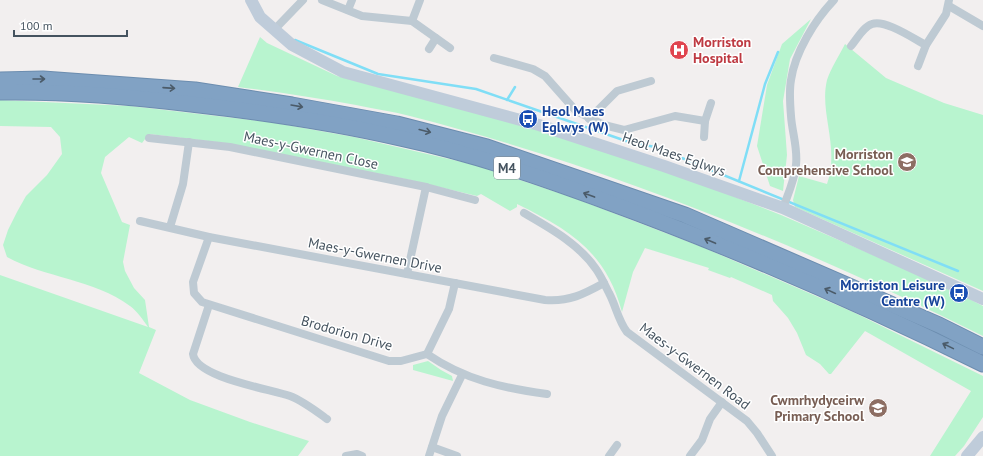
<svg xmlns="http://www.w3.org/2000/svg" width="983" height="456" viewBox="0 0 983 456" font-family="'PT Sans',sans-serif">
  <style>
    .green { fill: #b8f4cf }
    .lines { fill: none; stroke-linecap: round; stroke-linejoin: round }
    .stream { stroke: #80def6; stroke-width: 2.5 }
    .highway-casing { stroke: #6c8daf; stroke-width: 17 }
    .street { stroke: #becad3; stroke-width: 8 }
    .secondary { stroke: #bfccda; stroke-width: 12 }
    .highway { stroke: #81a2c4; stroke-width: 15 }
    .oneway { stroke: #4b5b69 }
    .labels { text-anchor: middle; stroke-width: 3; stroke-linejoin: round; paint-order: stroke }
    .shield { fill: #fff; stroke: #7d878f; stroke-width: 1 }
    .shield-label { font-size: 13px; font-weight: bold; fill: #45535f }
    .health-label { font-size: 14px; font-weight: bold; fill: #be3a42; stroke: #fff; text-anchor: start }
    .transit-label { font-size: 14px; font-weight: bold; fill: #164399; stroke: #fff; text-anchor: start }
    .street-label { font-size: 14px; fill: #45535f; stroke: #fff }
    .education-label { font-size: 14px; font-weight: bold; fill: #785e54; stroke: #fff; text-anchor: end }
  </style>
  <rect width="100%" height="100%" fill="#f2efef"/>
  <!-- green -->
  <g class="green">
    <polygon points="811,19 790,59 783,101 787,155 783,191 770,186 757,146 767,85 782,44"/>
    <path d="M260,37L267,43L337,76L479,113L622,155L712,188L781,215L938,283L983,306V336C802,246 606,166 410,116C392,111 374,109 356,105C317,98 278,92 238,87Z"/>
    <path d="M845,44L886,78L944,103L983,115V291L795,207L793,200L799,176L827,184C840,147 819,113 827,80C831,68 839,56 845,44Z"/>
    <path d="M0,100L130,106L270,122L354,137L475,165L574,198L702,247L853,312L983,376V417L964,446L955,456H930L971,391L865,331L831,374H829L820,364L806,355L797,333L788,318L773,301L772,295L731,277L730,278L708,270L709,268L645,248L633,272L622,312C606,252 570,230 517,204V207L510,211L481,194L477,196L410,180L225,143L149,134L142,143L129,137L105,157L101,173L122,222L130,225L123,262L125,271L134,288L145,300L149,327L156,330L139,373L190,400L250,422L309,441L298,456H0V275L148,327C143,320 137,311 130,306C94,279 45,278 7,257L3,245L8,230L17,212L26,196L47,175L62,154L60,137L51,127L0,126Z"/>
    <polygon points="428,361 441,370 452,376 453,381 413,370 413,365"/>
  </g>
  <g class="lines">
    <!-- stream -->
    <g class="stream">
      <polyline points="295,40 378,74 476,89 629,142 655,147 958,271"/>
      <polyline points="507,100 515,87"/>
      <polyline points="739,181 765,84 778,52"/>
    </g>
    <!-- highway casing -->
    <g class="highway-casing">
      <g id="highway">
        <polyline points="0,80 43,79 195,90 292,105 397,124 487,147 685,215 939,325 983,347"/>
        <path d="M0,92C64,91 127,96 191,104C261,112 331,122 400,138C471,153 540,177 608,202C736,249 861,304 983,364"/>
      </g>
    </g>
    <!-- street -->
    <g class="street">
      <polyline points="322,0 362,16 412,21 450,48"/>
      <polyline points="949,6 983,26"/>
      <polyline points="348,10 352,0"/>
      <polyline points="412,21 420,0"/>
      <polyline points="274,30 303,0"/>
      <path d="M851,46C857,39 863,27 872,24C885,19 914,39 926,45"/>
      <polyline points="429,49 436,38"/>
      <polyline points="494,58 533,69 545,76 576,111 604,125 624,130 675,116 705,121"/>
      <polyline points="918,66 926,45 946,14 949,0"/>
      <polyline points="589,119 617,91 651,81"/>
      <polyline points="704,137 705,121 711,103"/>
      <polyline points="149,138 230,147 426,187 475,200"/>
      <path d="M783,208C788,194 795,179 796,165C798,148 792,132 791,116C790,104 789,91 791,80C795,52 815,20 834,0"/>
      <path d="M524,213C550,228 579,244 596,269C601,276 605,285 609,293C616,306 618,320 627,332L747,421L757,433L772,456"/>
      <path d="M140,221L209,237L545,300C569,302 584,294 604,283"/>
      <polyline points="170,227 183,184 189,142"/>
      <polyline points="209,237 193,282 194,293 202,302 389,361 401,361 427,354 449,309 455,283"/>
      <polyline points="407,274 426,187"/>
      <path d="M209,305L193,354C196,378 271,389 290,396C303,401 316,411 327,419"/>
      <path d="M427,354C465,380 503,388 547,394"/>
      <polyline points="432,447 457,456"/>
      <polyline points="346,456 357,454 362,456"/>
      <polyline points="429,456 442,416 462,375"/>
      <polyline points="609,456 617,445"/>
      <polyline points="690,456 702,440 710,419 722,402"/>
    </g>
    <!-- secondary -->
    <g class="secondary">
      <polyline points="251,0 260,17 292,45 343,72 539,125 664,166 783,208 983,299"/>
      <polyline points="967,456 983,437"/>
    </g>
    <!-- highway -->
    <use href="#highway" class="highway"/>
  </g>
  <!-- one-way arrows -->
  <defs><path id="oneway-shaft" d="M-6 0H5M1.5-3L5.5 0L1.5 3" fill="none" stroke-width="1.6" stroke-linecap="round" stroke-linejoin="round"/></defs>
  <g class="oneway">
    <use href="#oneway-shaft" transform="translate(39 79)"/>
    <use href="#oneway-shaft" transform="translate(169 88) rotate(4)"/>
    <use href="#oneway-shaft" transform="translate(297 106) rotate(10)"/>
    <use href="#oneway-shaft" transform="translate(425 131) rotate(14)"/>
    <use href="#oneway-shaft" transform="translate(589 195) rotate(-160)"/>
    <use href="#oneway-shaft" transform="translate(710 241) rotate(-157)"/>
    <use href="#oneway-shaft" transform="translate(830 291) rotate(-155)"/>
    <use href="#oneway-shaft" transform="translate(948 346) rotate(-154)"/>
  </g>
  <!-- icons -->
  <defs>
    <g id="hospital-disc" transform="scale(1)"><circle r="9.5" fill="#e0444e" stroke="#fff"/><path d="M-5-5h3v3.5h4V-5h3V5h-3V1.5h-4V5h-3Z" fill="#fff"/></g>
    <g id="bus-disc" transform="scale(1)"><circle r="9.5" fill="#1a4fb4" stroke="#fff"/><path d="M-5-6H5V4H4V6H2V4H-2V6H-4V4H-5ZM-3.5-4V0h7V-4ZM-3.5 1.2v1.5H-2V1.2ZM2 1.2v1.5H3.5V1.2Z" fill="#fff"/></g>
    <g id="school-disc" transform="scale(1)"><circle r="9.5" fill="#8d6e63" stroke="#fff"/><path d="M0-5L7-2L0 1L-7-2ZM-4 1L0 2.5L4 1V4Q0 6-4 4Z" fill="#fff"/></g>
  </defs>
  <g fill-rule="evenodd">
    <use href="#hospital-disc" x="679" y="50"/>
    <use href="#bus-disc" x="528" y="119"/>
    <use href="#school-disc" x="907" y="162"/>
    <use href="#bus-disc" x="959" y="293"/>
    <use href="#school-disc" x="878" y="408"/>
  </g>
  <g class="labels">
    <!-- shield labels -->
    <rect class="shield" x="494" y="157" width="26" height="22" rx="3"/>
    <g class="shield-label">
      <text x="507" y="173">M4</text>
    </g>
    <!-- health labels -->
    <g class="health-label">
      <text x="693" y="47">Morriston<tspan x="693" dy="16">Hospital</tspan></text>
    </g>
    <!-- transit labels -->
    <g class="transit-label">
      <text x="542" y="116">Heol Maes<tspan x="542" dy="16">Eglwys (W)</tspan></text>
      <text x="945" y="290" text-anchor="end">Morriston Leisure<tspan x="945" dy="16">Centre (W)</tspan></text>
    </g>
    <!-- street labels -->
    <g class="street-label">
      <text transform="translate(311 150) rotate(12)" y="5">Maes-y-Gwernen Close</text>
      <text transform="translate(674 154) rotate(19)" y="5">Heol Maes Eglwys</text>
      <text transform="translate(375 255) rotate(11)" y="5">Maes-y-Gwernen Drive</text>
      <text transform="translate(347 333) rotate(16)" y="5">Brodorion Drive</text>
      <text transform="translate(695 366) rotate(37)" y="5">Maes-y-Gwernen Road</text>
    </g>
    <!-- education labels -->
    <g class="education-label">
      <text x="893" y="159">Morriston<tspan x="893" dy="16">Comprehensive School</tspan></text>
      <text x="864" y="405">Cwmrhydyceirw<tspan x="864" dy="16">Primary School</tspan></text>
    </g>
  </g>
  <!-- scale -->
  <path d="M14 30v6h113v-6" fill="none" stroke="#45535f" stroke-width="2"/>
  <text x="20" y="30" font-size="12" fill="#45535f" stroke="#ffffff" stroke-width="3" paint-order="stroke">100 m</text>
</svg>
